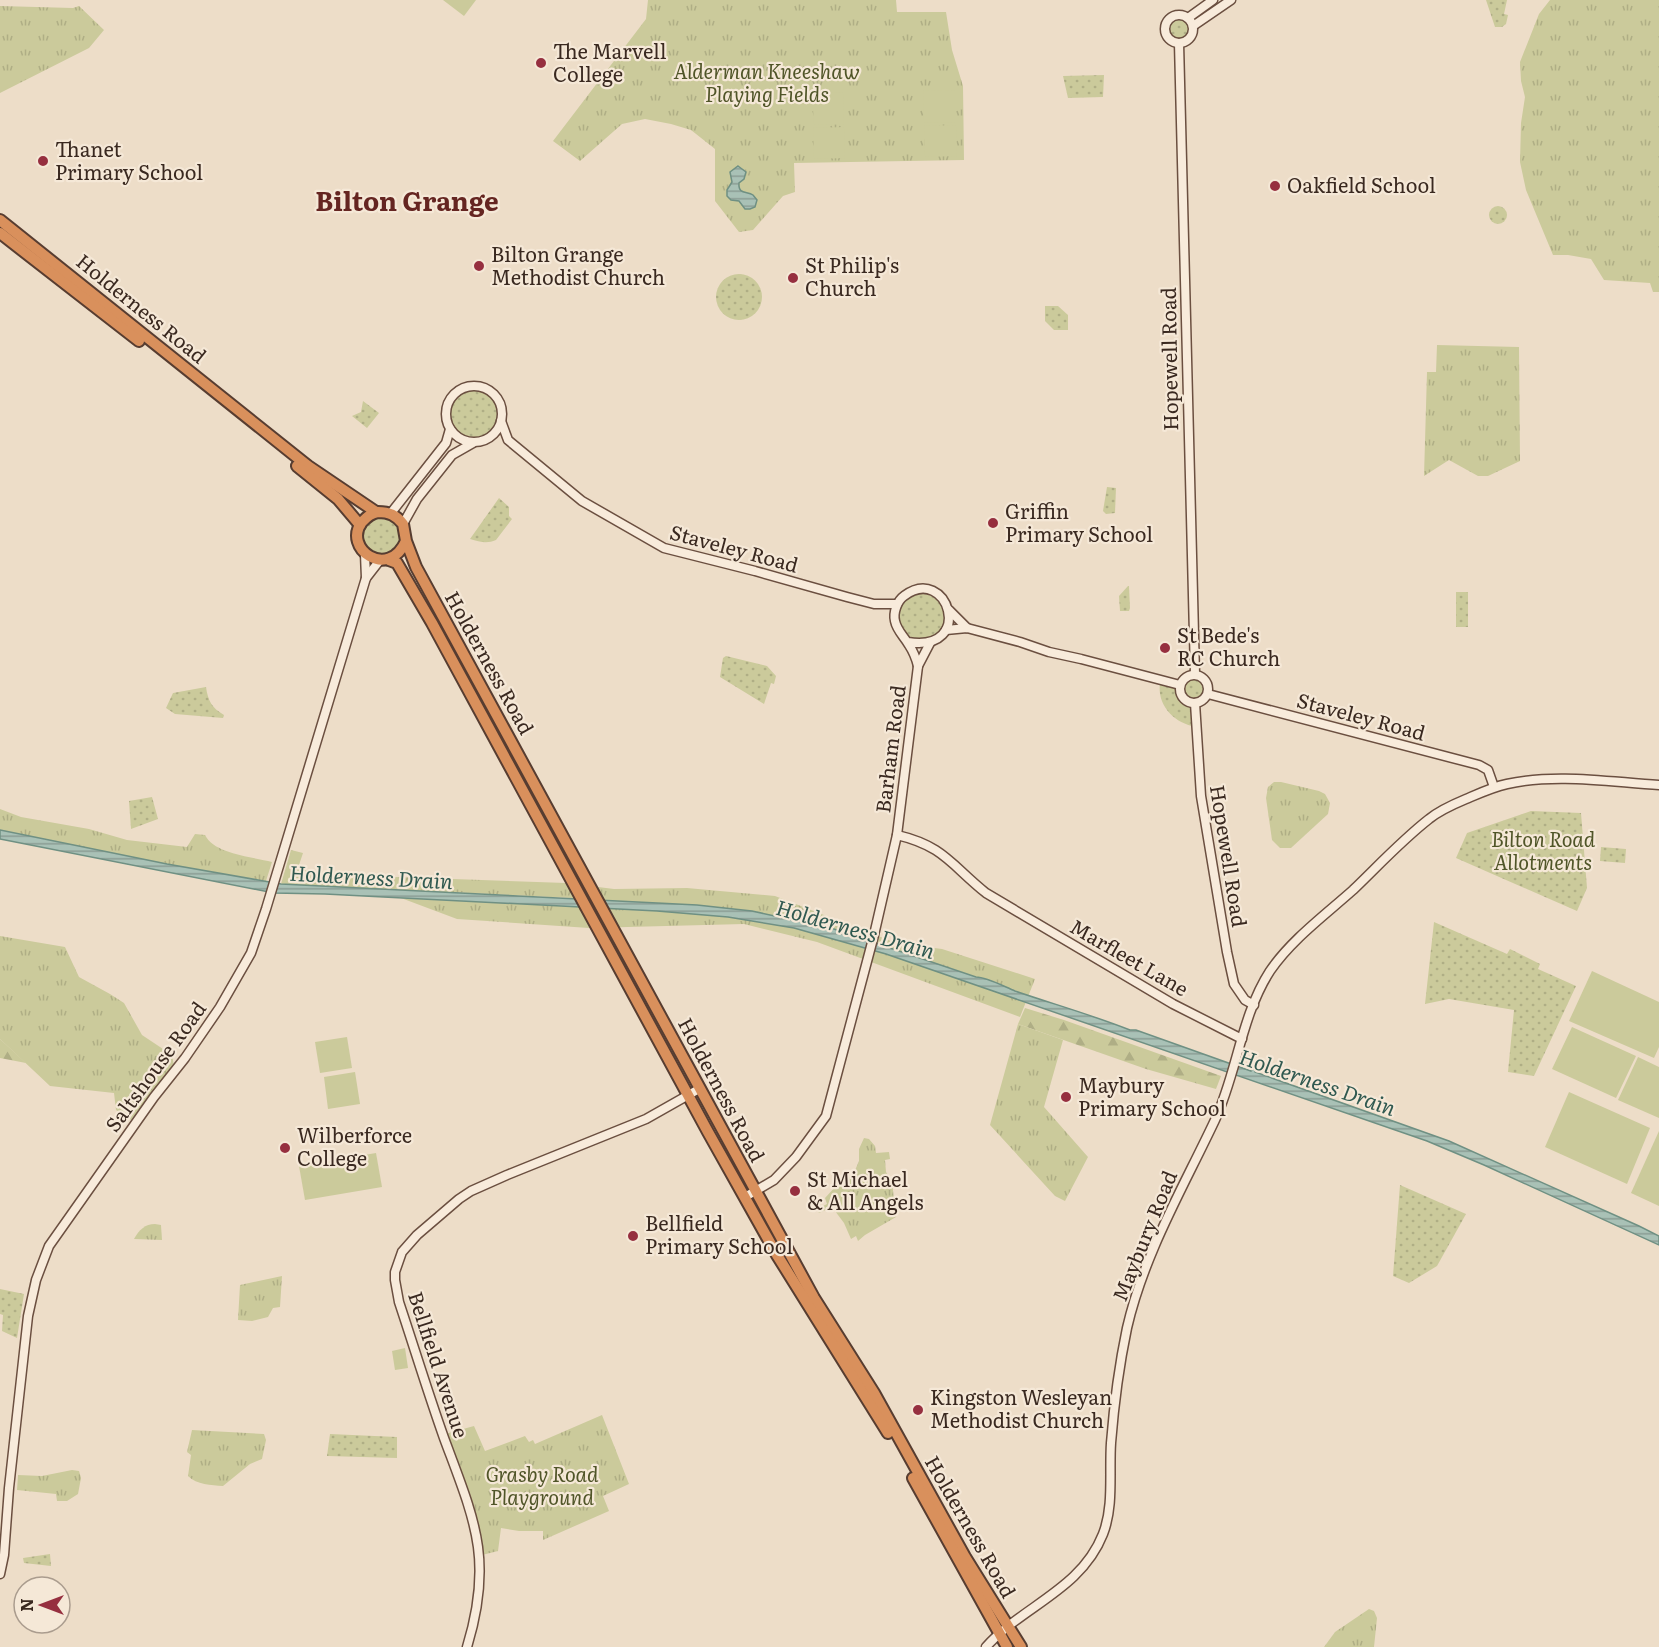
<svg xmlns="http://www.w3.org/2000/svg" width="1659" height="1647" viewBox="0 0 1659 1647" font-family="Literata,serif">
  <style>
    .grass { fill: url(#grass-dots) }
    .forest { fill: url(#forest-firs) }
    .park { fill: url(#park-tufts) }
    .pitch { fill: #cbca9b }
    .water { fill: url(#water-rules); stroke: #6f9083; stroke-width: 1.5 }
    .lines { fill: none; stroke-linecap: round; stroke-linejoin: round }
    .secondary-casing { stroke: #6b4f40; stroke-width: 11 }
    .highway-casing { stroke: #573d31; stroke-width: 14 }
    .secondary { stroke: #f8ebdb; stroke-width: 8 }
    .highway { stroke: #d9905c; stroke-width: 10 }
    .poi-dot { fill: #962f3f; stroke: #f5e8d7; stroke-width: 2 }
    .labels { text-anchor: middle; stroke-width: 4.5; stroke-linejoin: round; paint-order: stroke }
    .poi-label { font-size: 20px; fill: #3a2920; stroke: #f5e8d7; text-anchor: start }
    .park-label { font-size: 20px; font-style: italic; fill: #505528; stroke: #f5e8d7 }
    .street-label { font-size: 20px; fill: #3a2920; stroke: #f5e8d7 }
    .water-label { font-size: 21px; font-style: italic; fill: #305950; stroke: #f5e8d7 }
    .district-label { font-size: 26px; font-weight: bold; fill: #652521; stroke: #f5e8d7 }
  </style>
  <defs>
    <pattern id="grass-dots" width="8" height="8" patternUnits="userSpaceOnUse" patternTransform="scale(1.5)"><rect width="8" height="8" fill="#cbca9b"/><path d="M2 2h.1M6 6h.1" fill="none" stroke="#afae85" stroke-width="1.8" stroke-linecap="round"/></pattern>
    <pattern id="forest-firs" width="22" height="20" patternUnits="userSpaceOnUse" patternTransform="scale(1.5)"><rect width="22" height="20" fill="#cbca9b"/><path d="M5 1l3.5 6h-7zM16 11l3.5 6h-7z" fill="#afae85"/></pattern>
    <pattern id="park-tufts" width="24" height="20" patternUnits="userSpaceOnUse" patternTransform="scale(1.5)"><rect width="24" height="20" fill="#cbca9b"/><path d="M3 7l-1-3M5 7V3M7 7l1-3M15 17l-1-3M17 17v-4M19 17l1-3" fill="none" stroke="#afae85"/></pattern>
    <pattern id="water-rules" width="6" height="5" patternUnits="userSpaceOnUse" patternTransform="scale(1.5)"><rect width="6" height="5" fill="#a9c1b6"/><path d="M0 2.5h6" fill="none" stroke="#8b9d94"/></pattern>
  </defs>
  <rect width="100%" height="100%" fill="#edddc8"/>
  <!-- grass -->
  <g class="grass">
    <polygon points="1486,0 1507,0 1504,14 1508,15 1506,24 1502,27 1495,27"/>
    <circle cx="1179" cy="29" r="10"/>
    <polygon points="1104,75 1103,97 1068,98 1063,76"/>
    <circle cx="1498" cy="215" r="9"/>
    <circle cx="739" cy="297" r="23"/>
    <polygon points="1045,306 1058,306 1068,315 1068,330 1054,330 1045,321"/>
    <circle cx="474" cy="414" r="24"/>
    <polygon points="363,401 379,413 367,428 352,416 361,412"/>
    <polygon points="1107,487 1116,488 1115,513 1106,514 1103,511"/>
    <path d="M499,498L509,507V516L512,519L496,540C487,544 480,542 470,539Z"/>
    <circle cx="382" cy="536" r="20"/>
    <polygon points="1128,586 1129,586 1130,608 1129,611 1120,611 1119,596"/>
    <rect x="1456" y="592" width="12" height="35"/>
    <circle cx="922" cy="617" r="23"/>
    <polygon points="726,656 767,666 776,676 774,684 771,683 764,704 720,677 723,658"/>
    <circle cx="1195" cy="689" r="10"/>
    <path d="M1160,683L1175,688L1180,700L1190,707L1192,726C1172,721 1157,704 1160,683Z"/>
    <path d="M206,687C208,701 212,708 224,715L223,718L175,714L166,708L173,693Z"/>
    <polygon points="152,797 158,819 131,829 129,801"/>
    <polygon points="1531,811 1581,813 1587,888 1577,911 1456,858 1467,833"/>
    <polygon points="1601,847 1626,849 1625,863 1600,861"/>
    <polygon points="1434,922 1507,954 1510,949 1540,964 1538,969 1576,986 1534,1076 1508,1072 1514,1010 1449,999 1425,1004"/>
    <polygon points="1400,1185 1466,1214 1437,1266 1409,1283 1393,1276"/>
    <polygon points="0,1289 24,1294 17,1338 2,1331 3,1315 0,1314"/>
    <polygon points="330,1434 397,1437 397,1458 327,1456"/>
    <polygon points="50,1554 51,1566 24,1563 23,1558"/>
  </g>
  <!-- forest -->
  <g class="forest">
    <polygon points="1025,1008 1064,1020 1221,1076 1216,1089 1146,1069 1018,1024"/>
    <polygon points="0,1039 26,1063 0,1058"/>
  </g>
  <!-- park -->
  <g class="park">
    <polygon points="648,0 896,0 897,12 946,12 952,50 963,86 964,160 794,163 795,192 783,196 753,230 739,232 715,201 715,149 691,130 671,124 645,119 622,124 580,161 553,141 646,19"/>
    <polygon points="1550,0 1659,0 1659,292 1653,292 1650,283 1604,280 1591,259 1568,255 1553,255 1526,190 1520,162 1521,123 1525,97 1521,81 1520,62 1539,14"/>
    <polygon points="0,6 73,8 79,6 104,30 89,48 0,93"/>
    <polygon points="1437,345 1519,347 1520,461 1488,476 1478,476 1449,460 1424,476 1427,372 1436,372"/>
    <polygon points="1274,782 1281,782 1319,791 1325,794 1330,803 1328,814 1291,848 1280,848 1272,840 1266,798 1268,787"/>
    <path d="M0,809L21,817L89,829L127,840L187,847L195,834L205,835C214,854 253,857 272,862L266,881L167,864L0,830Z"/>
    <polygon points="291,850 303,853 299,865 296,865 296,869 305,870 367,876 566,883 614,889 687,888 775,896 896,943 942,949 1035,979 1020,1017 817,942 744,924 589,928 457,919 401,898 560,906 573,898 281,884"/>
    <polygon points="0,936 65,947 79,977 110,994 124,1003 142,1035 172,1055 174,1066 131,1120 116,1110 114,1093 50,1086 0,1039"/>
    <polygon points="1018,1024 1063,1040 1044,1107 1088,1157 1065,1201 1055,1196 990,1125"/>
    <polygon points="864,1138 869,1139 875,1146 876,1153 889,1152 890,1159 885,1160 886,1172 892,1182 894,1199 901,1199 896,1217 865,1235 858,1241 856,1236 851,1239 844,1223 832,1207 819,1213 817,1209 827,1204 825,1198 836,1186 853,1175 859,1161 859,1149"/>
    <path d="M155,1224L161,1225L162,1240L134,1239C139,1230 145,1224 155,1224Z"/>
    <polygon points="282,1276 280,1307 273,1308 268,1317 252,1321 238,1320 240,1285"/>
    <polygon points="602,1415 629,1484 603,1496 609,1511 543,1540 543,1531 519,1531 501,1528 498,1551 482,1555 445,1434 474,1426 485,1451 525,1436 529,1442 533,1440 535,1444"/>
    <path d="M192,1430L264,1434L266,1440L262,1459L250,1464L223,1486C211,1485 197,1485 188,1476L191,1455L187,1452Z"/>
    <polygon points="72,1470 79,1471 81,1478 78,1494 67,1501 57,1501 56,1494 17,1490 18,1475 42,1476"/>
    <polygon points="1369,1609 1374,1611 1377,1618 1374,1647 1324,1647 1335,1632"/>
  </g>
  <!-- pitch -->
  <g class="pitch">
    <polygon points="443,0 476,0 464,16"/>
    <polygon points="955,90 955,122 924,123 923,91"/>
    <polygon points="843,92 844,124 814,125 812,93"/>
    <polygon points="956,125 957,156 925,157 924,126"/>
    <polygon points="844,127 845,158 814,159 813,128"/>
    <polygon points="1592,971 1659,1002 1659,1047 1654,1058 1569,1021"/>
    <polygon points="1572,1027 1636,1056 1616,1098 1552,1069"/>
    <polygon points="347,1037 352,1068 320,1073 315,1042"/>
    <polygon points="1638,1057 1659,1067 1659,1118 1618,1100"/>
    <polygon points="355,1072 360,1104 328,1109 324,1077"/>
    <polygon points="1569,1092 1650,1128 1627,1184 1545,1147"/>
    <polygon points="1659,1131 1659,1206 1631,1193"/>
    <polygon points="376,1153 382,1187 305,1200 299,1166"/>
    <polygon points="405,1348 408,1368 395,1370 392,1351"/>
  </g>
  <!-- water -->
  <g class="water">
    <path d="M738,166L746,172L744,179L739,183C738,195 747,191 753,195L757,200L755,207L750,209H745L739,201L731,200L727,196V190L732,182L730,172Z"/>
    <path d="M0,830L167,864L281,884L697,905L752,911L793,920L801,919L808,923L825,926L976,977C987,977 1005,987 1015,991C1053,1004 1092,1015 1130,1030H1136L1251,1071L1254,1067L1255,1072L1449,1141L1639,1226L1659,1236V1245L1484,1165L1427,1141L886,954L794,928L728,917L657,911L325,894L274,893L0,839Z"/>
  </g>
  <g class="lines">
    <!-- secondary casing -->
    <g class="secondary-casing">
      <g id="secondary">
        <circle cx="1179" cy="29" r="14"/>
        <polyline points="1188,18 1213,0"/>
        <polyline points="1193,26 1231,0"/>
        <polyline points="1179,43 1195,674"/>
        <circle cx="474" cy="414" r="28"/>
        <polyline points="501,421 508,440 582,501 664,548 755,571 847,597 874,604 897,604"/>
        <polyline points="391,513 446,443 450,429"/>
        <polyline points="403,524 417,499 452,455 473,443"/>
        <polyline points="365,554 366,578"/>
        <polyline points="949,610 967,628"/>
        <polyline points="946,630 967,628 1020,642 1049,652 1081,659 1180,685"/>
        <path d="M908,642C976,653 948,563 904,596C897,601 893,613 895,621C897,631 904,636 909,645C913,651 916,658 918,666"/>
        <circle cx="1194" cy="689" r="14"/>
        <polyline points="1208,694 1479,765 1488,770 1494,787"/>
        <polyline points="1195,703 1201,796 1227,952 1234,984 1245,1000 1254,1005"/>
        <path d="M897,835C944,846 951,865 986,893L1173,1004L1242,1039"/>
        <polyline points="745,1197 774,1180 796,1157 826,1116 874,935 897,835 918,666 930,643"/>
        <polyline points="0,1574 4,1555 9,1488 28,1316 36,1280 49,1246 154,1097 185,1058 220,1007 251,953 266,909 366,578 380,560"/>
        <path d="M467,1647C494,1559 474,1519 444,1438C428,1393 414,1347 399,1302L395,1280V1272L402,1252L417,1235L459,1199L471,1191L507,1175L646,1119L699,1089"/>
        <path d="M986,1647C1022,1606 1081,1590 1103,1534C1114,1506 1109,1473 1111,1443C1114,1405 1119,1366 1127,1328C1144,1254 1183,1188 1215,1120C1237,1073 1241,1016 1270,971C1291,940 1325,915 1353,890C1378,866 1402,840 1429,819C1440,810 1454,804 1466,799C1480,793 1493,787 1507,784C1556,773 1609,782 1659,785"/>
      </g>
    </g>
    <!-- highway casing -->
    <g class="highway-casing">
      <g id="highway">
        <polyline points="0,220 308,466 376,512"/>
        <polyline points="0,233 139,341"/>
        <polyline points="297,466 338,499 360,525"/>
        <path d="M406,541C388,581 342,548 362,522C367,517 371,513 378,512C389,512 396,515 403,524L406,541L416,567L814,1298L874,1393L965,1557L1021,1647"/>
        <polyline points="389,560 397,563 432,623 708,1132 777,1255 888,1433"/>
        <polyline points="913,1478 1007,1647"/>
      </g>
    </g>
    <!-- secondary -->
    <use href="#secondary" class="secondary"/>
    <!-- highway -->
    <use href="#highway" class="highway"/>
  </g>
  <!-- markers -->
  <g class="poi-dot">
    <circle cx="541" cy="63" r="6"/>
    <circle cx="43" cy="161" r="6"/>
    <circle cx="1275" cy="186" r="6"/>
    <circle cx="479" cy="266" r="6"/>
    <circle cx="793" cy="278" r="6"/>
    <circle cx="993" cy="523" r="6"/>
    <circle cx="1165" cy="648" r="6"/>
    <circle cx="1066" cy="1097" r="6"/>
    <circle cx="285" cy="1148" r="6"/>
    <circle cx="795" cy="1191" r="6"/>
    <circle cx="633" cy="1236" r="6"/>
    <circle cx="918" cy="1410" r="6"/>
  </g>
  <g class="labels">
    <!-- poi labels -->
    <g class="poi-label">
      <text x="553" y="59">The Marvell<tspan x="553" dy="23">College</tspan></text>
      <text x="55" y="157">Thanet<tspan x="55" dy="23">Primary School</tspan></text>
      <text x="1287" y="193">Oakfield School</text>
      <text x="491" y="262">Bilton Grange<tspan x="491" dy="23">Methodist Church</tspan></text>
      <text x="805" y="273">St Philip's<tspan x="805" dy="23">Church</tspan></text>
      <text x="1005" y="519">Griffin<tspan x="1005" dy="23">Primary School</tspan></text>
      <text x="1177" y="643">St Bede's<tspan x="1177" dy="23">RC Church</tspan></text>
      <text x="1078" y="1093">Maybury<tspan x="1078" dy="23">Primary School</tspan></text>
      <text x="297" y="1143">Wilberforce<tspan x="297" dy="23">College</tspan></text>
      <text x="807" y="1187">St Michael<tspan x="807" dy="23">&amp; All Angels</tspan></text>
      <text x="645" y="1231">Bellfield<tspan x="645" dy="23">Primary School</tspan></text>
      <text x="930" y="1405">Kingston Wesleyan<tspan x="930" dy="23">Methodist Church</tspan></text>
    </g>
    <!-- park labels -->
    <g class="park-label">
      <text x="767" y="79">Alderman Kneeshaw<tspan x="767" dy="23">Playing Fields</tspan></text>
      <text x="1543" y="847">Bilton Road<tspan x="1543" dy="23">Allotments</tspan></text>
      <text x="542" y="1482">Grasby Road<tspan x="542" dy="23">Playground</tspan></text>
    </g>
    <!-- street labels -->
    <g class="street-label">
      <text transform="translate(141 309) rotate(39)" y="7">Holderness Road</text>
      <text transform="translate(1170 359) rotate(-91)" y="7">Hopewell Road</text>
      <text transform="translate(734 549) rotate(15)" y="7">Staveley Road</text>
      <text transform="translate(489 663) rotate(61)" y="7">Holderness Road</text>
      <text transform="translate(1361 717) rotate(15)" y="7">Staveley Road</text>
      <text transform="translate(891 749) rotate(-83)" y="7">Barham Road</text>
      <text transform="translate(1228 856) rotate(81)" y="7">Hopewell Road</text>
      <text transform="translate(1129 958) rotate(30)" y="7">Marfleet Lane</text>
      <text transform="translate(156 1067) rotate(-54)" y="7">Saltshouse Road</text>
      <text transform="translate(721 1090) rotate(62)" y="7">Holderness Road</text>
      <text transform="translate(1145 1236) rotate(-68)" y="7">Maybury Road</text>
      <text transform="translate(438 1365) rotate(72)" y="7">Bellfield Avenue</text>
      <text transform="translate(970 1527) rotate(60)" y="7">Holderness Road</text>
    </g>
    <!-- water labels -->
    <g class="water-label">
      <text transform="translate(371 878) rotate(3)" y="7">Holderness Drain</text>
      <text transform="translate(855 930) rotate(16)" y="7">Holderness Drain</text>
      <text transform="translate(1317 1083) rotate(19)" y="7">Holderness Drain</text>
    </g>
    <!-- district labels -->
    <g class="district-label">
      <text x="407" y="211">Bilton Grange</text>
    </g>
  </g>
  <!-- north arrow -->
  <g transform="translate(42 1605) rotate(270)"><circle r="28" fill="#f5e8d7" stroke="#aa9c8e" stroke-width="1.5"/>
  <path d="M0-4.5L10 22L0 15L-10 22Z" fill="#962f3f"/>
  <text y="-9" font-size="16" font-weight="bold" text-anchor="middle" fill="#3a2920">N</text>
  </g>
</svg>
